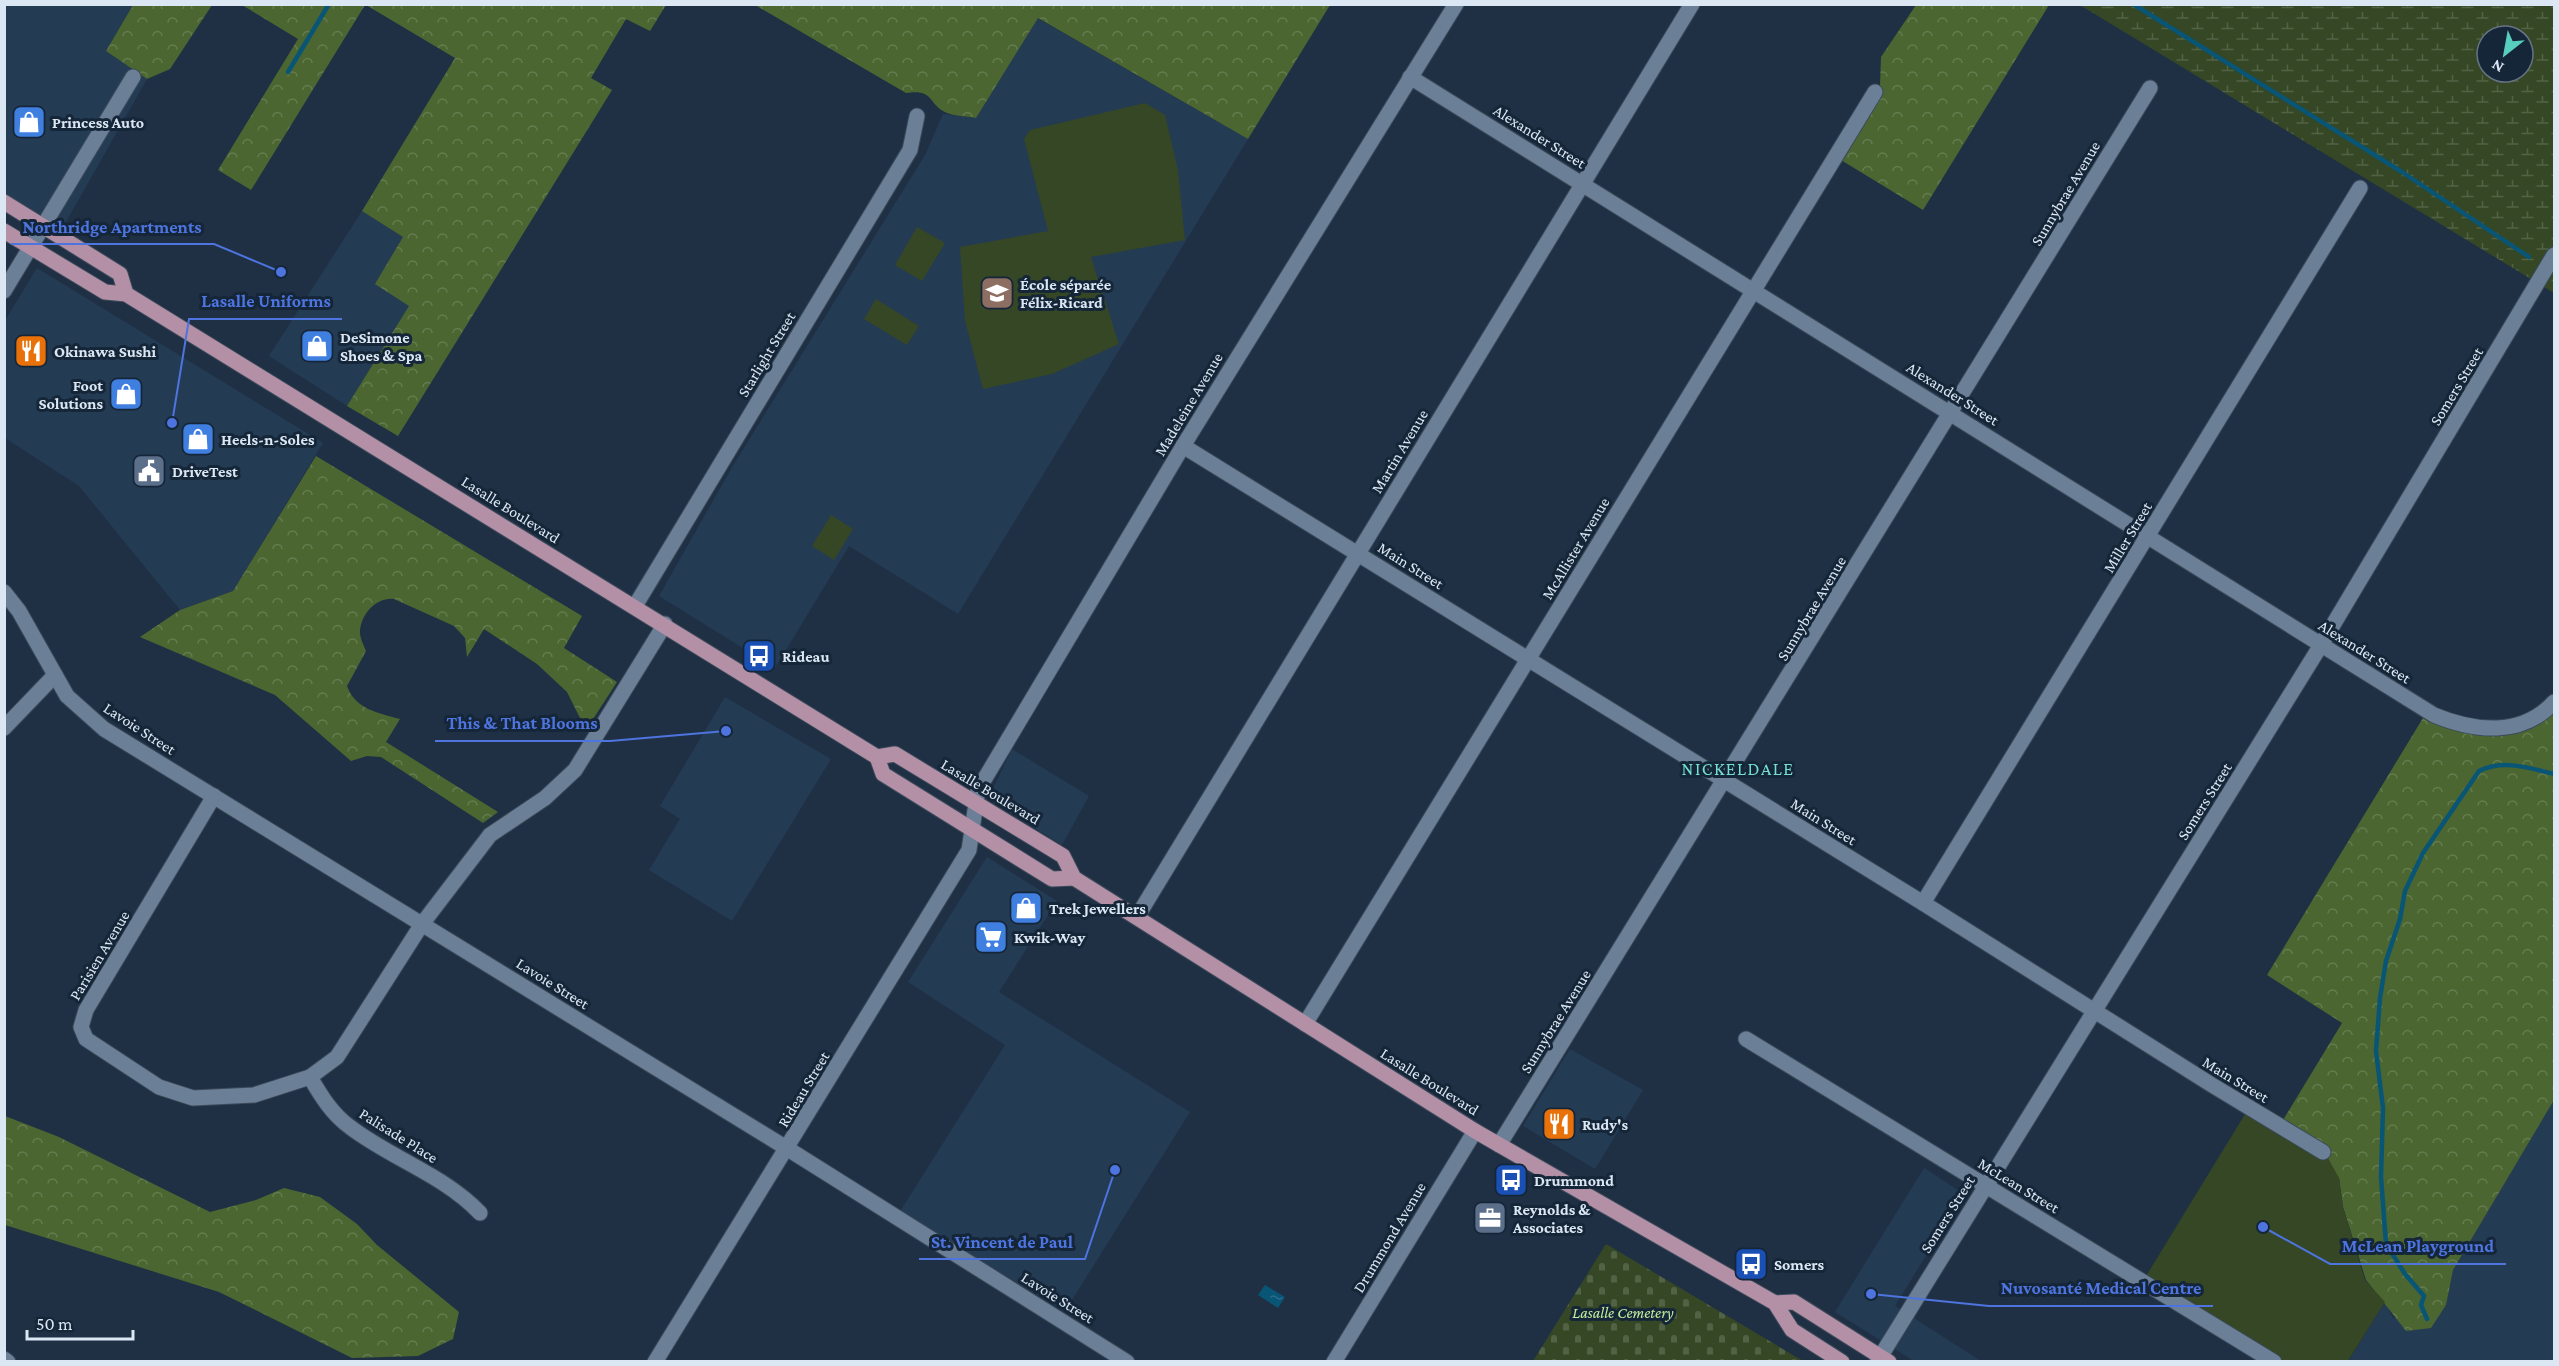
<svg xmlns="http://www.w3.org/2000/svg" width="2559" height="1366" viewBox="0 0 2559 1366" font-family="'Crimson Pro',serif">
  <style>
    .built { fill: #243b54 }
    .forest { fill: url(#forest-crowns) }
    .wetland { fill: url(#wetland-marsh); fill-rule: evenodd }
    .cemetery { fill: url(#cemetery-stones) }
    .park { fill: #354725 }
    .water { fill: url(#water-ripples) }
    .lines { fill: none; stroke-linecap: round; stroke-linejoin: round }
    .stream { stroke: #085576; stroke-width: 4.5 }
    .minor-casing { stroke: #3b4a5a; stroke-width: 17 }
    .major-casing { stroke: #3b4a5a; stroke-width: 17 }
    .minor { stroke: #6b7f96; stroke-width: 15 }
    .major { stroke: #b490a7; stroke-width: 15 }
    .labels { text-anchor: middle; stroke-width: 6; stroke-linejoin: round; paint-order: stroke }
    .poi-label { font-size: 16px; font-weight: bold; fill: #dce7f4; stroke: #152639; text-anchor: start }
    .street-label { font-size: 16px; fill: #dce7f4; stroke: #152639 }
    .park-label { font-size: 16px; font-style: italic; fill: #c2ed9b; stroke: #152639 }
    .neighbourhood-label { font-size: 18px; letter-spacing: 1.5px; fill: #75ded0; stroke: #152639 }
    .leader { fill: none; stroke: #4d74df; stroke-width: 2 }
    .callout-dot { fill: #4d74df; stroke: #152639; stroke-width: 2 }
    .callout-label { font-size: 18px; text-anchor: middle; font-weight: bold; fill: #4d74df; stroke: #152639; stroke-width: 6; stroke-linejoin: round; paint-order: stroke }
  </style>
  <defs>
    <pattern id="forest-crowns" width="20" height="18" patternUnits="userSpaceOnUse" patternTransform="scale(1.5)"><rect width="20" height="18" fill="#4b6630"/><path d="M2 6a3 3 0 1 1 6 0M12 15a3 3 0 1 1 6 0" fill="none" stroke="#647c4f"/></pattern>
    <pattern id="wetland-marsh" width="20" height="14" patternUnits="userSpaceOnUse" patternTransform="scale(1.5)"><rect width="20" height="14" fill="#354725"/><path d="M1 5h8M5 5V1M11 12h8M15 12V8" fill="none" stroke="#526245"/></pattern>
    <pattern id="cemetery-stones" width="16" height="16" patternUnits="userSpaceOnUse" patternTransform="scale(1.5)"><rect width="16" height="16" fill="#354725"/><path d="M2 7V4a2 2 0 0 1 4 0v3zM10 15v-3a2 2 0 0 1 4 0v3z" fill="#526245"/></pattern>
    <pattern id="water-ripples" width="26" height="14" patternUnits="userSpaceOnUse" patternTransform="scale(1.5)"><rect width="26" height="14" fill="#085576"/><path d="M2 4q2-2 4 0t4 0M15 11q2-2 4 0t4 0" fill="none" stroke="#2b6d8a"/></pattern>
  </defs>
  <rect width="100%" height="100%" fill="#1f3044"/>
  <!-- built -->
  <g class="built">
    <polygon points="5,5 133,5 106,51 147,79 62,229 5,195"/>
    <polygon points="1037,18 1248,139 958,614 849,546 775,668 659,596 731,469 925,155 943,114 976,118"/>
    <polygon points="362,211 403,237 410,306 347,406 269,356"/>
    <polygon points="37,268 323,443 233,591 180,610 79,486 5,438 4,322"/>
    <polygon points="725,697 831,759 732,921 649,870 680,819 660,806"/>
    <polygon points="1012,749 1089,796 1062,845 988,799"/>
    <polygon points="987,857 1057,901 999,992 1190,1112 1065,1311 899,1213 1005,1045 908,982"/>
    <polygon points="1570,1049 1643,1090 1595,1169 1523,1126"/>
    <polygon points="2554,1100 2554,1361 2348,1362 2385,1302 2393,1318 2446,1305 2453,1270"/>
    <polygon points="1924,1168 1964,1194 1895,1306 1981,1361 1914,1361 1835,1312"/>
  </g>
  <!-- forest -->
  <g class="forest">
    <polygon points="133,5 212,5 170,69 147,79 106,51"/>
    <polygon points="242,5 365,5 251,190 218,170 298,39"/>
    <polygon points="366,5 666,5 650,31 626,19 591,78 612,90 398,436 347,406 409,306 375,284 403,237 362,211 455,58"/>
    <path d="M755,5H1330L1248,139L1038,18L976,118C966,116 951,116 943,111C928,102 933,89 906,93Z"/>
    <polygon points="1916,5 2049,5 1923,210 1836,157 1880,86 1881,57"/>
    <path d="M316,456L582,616L564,648L617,682L586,730L567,692L537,664L484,629L467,657L465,638L454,626L394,599C377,597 360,614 360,633C360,638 364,646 366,651L347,686C355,709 378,713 400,719L386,742L498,812L483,823L381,757L367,756L351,761L275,695L140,637L180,610L233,591Z"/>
    <polygon points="2548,711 2554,715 2554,1100 2453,1270 2446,1305 2431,1328 2406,1331 2366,1280 2343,1207 2339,1178 2280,1125 2342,1023 2267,975 2426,713 2480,732"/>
    <polygon points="5,1116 59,1137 210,1212 256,1200 284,1188 320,1197 357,1224 377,1245 459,1312 453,1339 418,1356 352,1358 219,1292 5,1225"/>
  </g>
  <!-- wetland -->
  <path class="wetland" d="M2080,5H2554V293ZM2487,36H2523V72H2487Z"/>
  <!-- cemetery -->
  <polygon class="cemetery" points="1606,1244 1803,1361 1533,1361"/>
  <!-- park -->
  <g class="park">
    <polygon points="1145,103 1165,115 1178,170 1185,240 1091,257 1119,344 1052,374 983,389 965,321 960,247 1048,231 1024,139 1030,130"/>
    <polygon points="917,227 945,243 922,281 895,265"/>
    <polygon points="876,299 919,326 907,345 864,319"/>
    <polygon points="831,515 853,529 834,560 812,546"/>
    <polygon points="2250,1106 2324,1151 2339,1178 2343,1207 2365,1280 2385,1302 2348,1361 2277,1361 2143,1281"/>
  </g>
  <!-- water -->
  <polygon class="water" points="1265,1285 1285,1297 1278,1308 1258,1295"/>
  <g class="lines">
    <!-- stream -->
    <g class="stream">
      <polyline points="2133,4 2402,172 2529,257"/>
      <polyline points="288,72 329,4"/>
      <path d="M2427,1319L2421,1305L2424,1296L2405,1274L2386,1244L2381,1177L2383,1108L2376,1051L2380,998L2386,961L2400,919L2405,891L2423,853L2479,771C2503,759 2530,768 2554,774"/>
    </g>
    <!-- minor casing -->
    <g class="minor-casing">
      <g id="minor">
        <path d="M1410,77L2434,715C2475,732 2522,737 2554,702"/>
        <polyline points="4,291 133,77"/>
        <polyline points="1183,446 1923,903 2212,1085 2323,1152"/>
        <polyline points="4,592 19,611 67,696 104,729 788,1149 1127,1362"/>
        <polyline points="635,606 910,150 917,116"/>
        <polyline points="4,728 55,675"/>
        <polyline points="214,796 86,1010 81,1027 86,1039 159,1087 193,1098 254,1095 310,1077 337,1057 422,924 490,835 545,798 575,770 665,624"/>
        <polyline points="1923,903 2360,188"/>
        <polyline points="1137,917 1692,4"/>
        <polyline points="1305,1024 1875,92"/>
        <polyline points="1746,1039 2274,1362"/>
        <path d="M310,1077C321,1096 332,1114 350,1127C392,1159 444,1175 480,1213"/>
        <polyline points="1499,1145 2150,88"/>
        <polyline points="4,1359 8,1362"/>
        <polyline points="655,1362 969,850 978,790 1183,446 1456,4"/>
        <polyline points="1334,1362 1475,1131"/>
        <polyline points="1877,1362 2321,645 2554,255"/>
      </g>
    </g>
    <!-- major casing -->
    <g class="major-casing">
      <g id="major">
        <polyline points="4,202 120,274 126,294"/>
        <polyline points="4,231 105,292 126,294 877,757 883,774 1052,879 1074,878"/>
        <polyline points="877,757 895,754 1063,856 1074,878 1475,1131 1775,1303 1792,1330 1842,1362"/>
        <polyline points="1775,1303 1794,1302 1889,1362"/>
      </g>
    </g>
    <!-- minor -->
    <use href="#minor" class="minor"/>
    <!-- major -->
    <use href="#major" class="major"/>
  </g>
  <!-- icons -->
  <defs>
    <g id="shop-square" transform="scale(1.725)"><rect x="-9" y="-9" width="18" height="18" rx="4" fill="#3f7fe0" stroke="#152639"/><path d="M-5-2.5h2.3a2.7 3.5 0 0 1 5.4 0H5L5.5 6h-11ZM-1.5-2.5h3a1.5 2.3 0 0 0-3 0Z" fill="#fff"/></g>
    <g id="school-square" transform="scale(1.725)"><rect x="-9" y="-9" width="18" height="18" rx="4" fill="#8d6e63" stroke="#152639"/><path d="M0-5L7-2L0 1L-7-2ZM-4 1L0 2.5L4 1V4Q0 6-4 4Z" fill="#fff"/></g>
    <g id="restaurant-square" transform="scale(1.725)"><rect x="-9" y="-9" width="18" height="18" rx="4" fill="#e8710a" stroke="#152639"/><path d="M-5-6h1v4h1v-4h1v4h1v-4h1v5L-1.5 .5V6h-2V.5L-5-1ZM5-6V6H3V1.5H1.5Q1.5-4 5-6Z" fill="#fff"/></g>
    <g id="civic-square" transform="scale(1.725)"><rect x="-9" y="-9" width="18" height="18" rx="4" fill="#5c6f8a" stroke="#152639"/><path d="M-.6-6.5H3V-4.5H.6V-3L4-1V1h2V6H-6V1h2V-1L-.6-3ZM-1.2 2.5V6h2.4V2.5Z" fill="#fff"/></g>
    <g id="bus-square" transform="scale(1.725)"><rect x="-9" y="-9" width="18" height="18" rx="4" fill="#1a4fb4" stroke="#152639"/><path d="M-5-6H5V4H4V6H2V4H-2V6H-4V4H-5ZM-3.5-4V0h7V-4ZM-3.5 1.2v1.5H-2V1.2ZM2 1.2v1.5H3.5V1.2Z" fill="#fff"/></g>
    <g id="supermarket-square" transform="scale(1.725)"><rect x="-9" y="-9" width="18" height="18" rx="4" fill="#3f7fe0" stroke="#152639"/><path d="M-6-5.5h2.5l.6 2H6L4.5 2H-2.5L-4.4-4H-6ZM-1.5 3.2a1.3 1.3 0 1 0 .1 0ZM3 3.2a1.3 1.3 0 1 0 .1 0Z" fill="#fff"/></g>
    <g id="office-square" transform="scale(1.725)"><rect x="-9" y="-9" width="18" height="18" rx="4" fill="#5c6f8a" stroke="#152639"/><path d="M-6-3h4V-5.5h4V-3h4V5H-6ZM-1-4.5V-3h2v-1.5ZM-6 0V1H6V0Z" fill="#fff"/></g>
  </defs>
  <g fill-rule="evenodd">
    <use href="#shop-square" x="29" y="122"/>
    <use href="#school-square" x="997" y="293"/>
    <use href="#shop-square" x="317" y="346"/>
    <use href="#restaurant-square" x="31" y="351"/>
    <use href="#shop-square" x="126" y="394"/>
    <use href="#shop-square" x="198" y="439"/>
    <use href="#civic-square" x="149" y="471"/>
    <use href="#bus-square" x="759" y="656"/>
    <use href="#shop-square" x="1026" y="908"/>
    <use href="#supermarket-square" x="991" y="937"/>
    <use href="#restaurant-square" x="1559" y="1124"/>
    <use href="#bus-square" x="1511" y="1180"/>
    <use href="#office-square" x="1490" y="1218"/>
    <use href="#bus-square" x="1751" y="1264"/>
  </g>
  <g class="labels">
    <!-- poi labels -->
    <g class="poi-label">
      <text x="52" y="128">Princess Auto</text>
      <text x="1020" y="290">École séparée<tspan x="1020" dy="18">Félix-Ricard</tspan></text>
      <text x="340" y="343">DeSimone<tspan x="340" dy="18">Shoes &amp; Spa</tspan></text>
      <text x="54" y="357">Okinawa Sushi</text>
      <text x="103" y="391" text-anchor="end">Foot<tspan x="103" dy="18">Solutions</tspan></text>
      <text x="221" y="445">Heels-n-Soles</text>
      <text x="172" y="477">DriveTest</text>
      <text x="782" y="662">Rideau</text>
      <text x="1049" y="914">Trek Jewellers</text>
      <text x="1014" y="943">Kwik-Way</text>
      <text x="1582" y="1130">Rudy's</text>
      <text x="1534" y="1186">Drummond</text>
      <text x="1513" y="1215">Reynolds &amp;<tspan x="1513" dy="18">Associates</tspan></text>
      <text x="1774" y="1270">Somers</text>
    </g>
    <!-- street labels -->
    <g class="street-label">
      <text transform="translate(1540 136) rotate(32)" y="6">Alexander Street</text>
      <text transform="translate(2065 193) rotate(-59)" y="6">Sunnybrae Avenue</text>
      <text transform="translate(766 354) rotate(-59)" y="6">Starlight Street</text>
      <text transform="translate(2456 386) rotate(-59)" y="6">Somers Street</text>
      <text transform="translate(1953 393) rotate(32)" y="6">Alexander Street</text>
      <text transform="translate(1188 404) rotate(-59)" y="6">Madeleine Avenue</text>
      <text transform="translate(1399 451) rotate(-59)" y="6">Martin Avenue</text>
      <text transform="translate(511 509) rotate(32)" y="6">Lasalle Boulevard</text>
      <text transform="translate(2127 537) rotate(-59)" y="6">Miller Street</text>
      <text transform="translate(1575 548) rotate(-59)" y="6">McAllister Avenue</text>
      <text transform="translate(1411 565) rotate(32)" y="6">Main Street</text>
      <text transform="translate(1811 608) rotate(-59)" y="6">Sunnybrae Avenue</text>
      <text transform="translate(2365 651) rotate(32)" y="6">Alexander Street</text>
      <text transform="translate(140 728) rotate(33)" y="6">Lavoie Street</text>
      <text transform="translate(991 791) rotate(31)" y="6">Lasalle Boulevard</text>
      <text transform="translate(2204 801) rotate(-58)" y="6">Somers Street</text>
      <text transform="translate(1824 821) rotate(32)" y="6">Main Street</text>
      <text transform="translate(99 955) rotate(-59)" y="6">Parisien Avenue</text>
      <text transform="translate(553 983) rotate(32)" y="6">Lavoie Street</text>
      <text transform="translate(1555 1021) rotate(-58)" y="6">Sunnybrae Avenue</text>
      <text transform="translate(2236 1079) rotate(31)" y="6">Main Street</text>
      <text transform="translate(1430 1081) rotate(32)" y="6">Lasalle Boulevard</text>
      <text transform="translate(803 1089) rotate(-59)" y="6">Rideau Street</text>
      <text transform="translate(399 1135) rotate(32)" y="6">Palisade Place</text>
      <text transform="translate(2019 1185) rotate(31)" y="6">McLean Street</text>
      <text transform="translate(1947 1214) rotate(-58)" y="6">Somers Street</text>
      <text transform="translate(1389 1237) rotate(-59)" y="6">Drummond Avenue</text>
      <text transform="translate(1058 1297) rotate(32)" y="6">Lavoie Street</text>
    </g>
    <!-- park labels -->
    <g class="park-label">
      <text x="1623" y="1318">Lasalle Cemetery</text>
    </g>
    <!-- neighbourhood labels -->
    <g class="neighbourhood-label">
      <text x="1738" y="775">NICKELDALE</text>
    </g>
  </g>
  <!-- callouts -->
  <path class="leader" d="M281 272L214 244H11M172 423L189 319H342M726 731L610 741H435M1115 1170L1085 1259H919M2263 1227L2330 1264H2506M1871 1294L1989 1306H2213"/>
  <g class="callout-dot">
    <circle cx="281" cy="272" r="6"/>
    <circle cx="172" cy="423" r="6"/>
    <circle cx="726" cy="731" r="6"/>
    <circle cx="1115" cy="1170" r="6"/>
    <circle cx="2263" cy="1227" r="6"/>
    <circle cx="1871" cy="1294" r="6"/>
  </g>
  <g class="callout-label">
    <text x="112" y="233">Northridge Apartments</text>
    <text x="266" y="307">Lasalle Uniforms</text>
    <text x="522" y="729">This &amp; That Blooms</text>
    <text x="1002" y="1248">St. Vincent de Paul</text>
    <text x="2418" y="1252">McLean Playground</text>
    <text x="2101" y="1294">Nuvosanté Medical Centre</text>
  </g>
  <!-- border -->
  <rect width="2559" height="1366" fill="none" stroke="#dce7f4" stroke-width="12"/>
  <!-- north arrow -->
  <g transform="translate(2505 54) rotate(211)"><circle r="28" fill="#152639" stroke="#657384" stroke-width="1.5"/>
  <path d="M0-4.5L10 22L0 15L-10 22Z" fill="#58cebf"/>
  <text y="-9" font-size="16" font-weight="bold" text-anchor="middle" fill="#dce7f4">N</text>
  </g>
  <!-- scale -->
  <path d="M27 1330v9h106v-9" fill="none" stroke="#dce7f4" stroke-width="3"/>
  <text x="36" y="1330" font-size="18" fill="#dce7f4" stroke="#152639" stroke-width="4.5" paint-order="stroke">50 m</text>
</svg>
